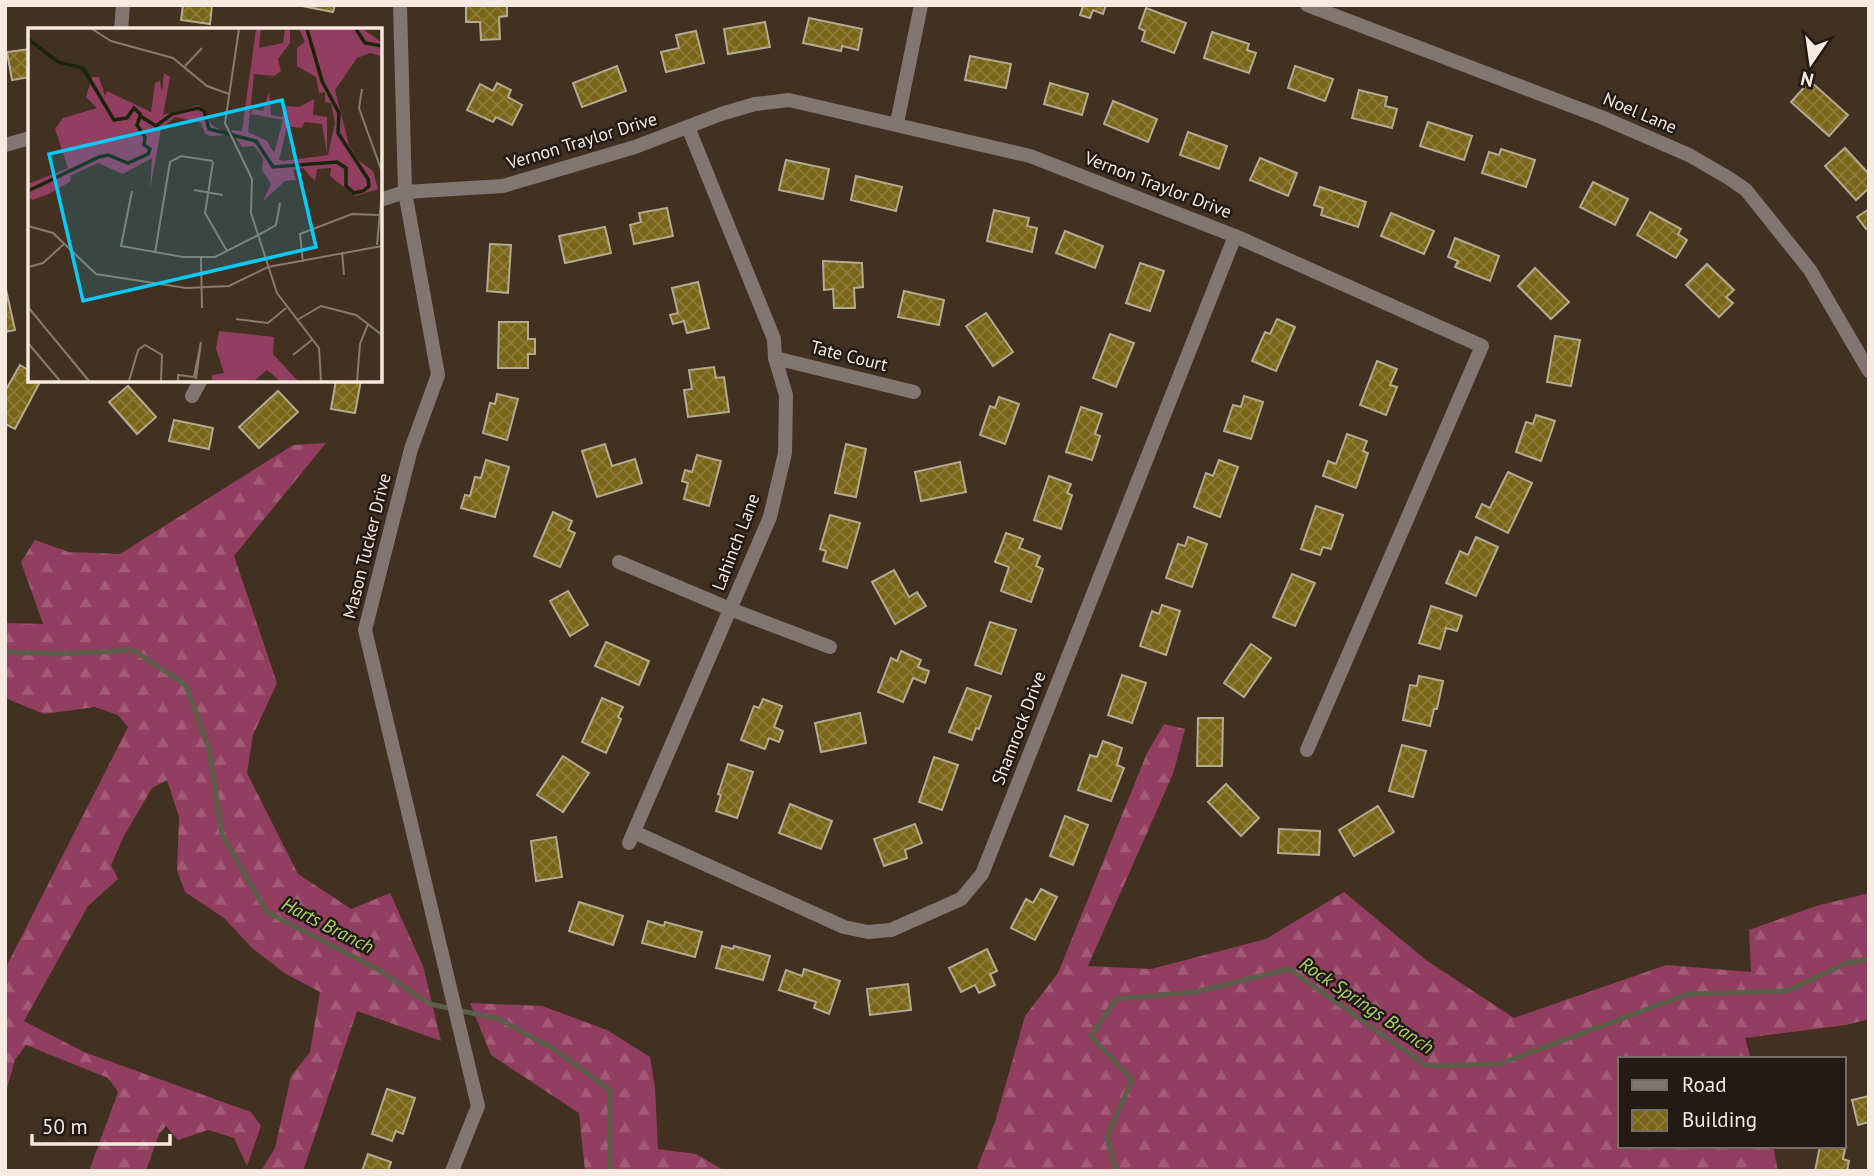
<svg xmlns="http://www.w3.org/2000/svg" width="1874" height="1176" viewBox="0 0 1874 1176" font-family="'PT Sans',sans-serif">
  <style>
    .forest { fill: url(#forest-firs) }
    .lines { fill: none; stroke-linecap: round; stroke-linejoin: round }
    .stream { stroke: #5c5f49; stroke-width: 5 }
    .building { fill: url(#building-cross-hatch); stroke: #b2ab92; stroke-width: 2 }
    .minor { stroke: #827673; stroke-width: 14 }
    .labels { text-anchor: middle; stroke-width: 5; stroke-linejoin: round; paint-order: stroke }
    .street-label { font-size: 18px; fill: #f6eae1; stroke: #221a14 }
    .water-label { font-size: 19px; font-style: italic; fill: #add564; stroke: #221a14 }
    .inset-river { fill: none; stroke: #1a2408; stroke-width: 3.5 }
    .inset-road { fill: none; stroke: #8a7a6e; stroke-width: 2 }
    .view { fill: #06cbf9; fill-opacity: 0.15; stroke: #06cbf9; stroke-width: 3.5 }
    .inset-edge { fill: none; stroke: #f6eae1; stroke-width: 3.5 }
  </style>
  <defs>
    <pattern id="forest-firs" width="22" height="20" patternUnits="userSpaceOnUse" patternTransform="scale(1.75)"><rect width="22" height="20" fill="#923e60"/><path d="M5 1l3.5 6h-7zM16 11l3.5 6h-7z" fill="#a25a76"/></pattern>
    <pattern id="building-cross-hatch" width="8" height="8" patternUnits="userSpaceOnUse" patternTransform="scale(1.75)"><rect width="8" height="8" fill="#796518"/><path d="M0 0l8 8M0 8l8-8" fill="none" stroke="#8d7b39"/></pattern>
  </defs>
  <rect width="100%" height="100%" fill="#423021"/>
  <!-- forest -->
  <g class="forest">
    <polygon points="326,443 234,556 277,683 253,735 247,773 298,874 351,909 390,893 423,966 441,1041 357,1011 303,1171 261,1171 275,1148 291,1076 310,1052 320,992 286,974 252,948 224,918 185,892 177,870 179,817 167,780 152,788 124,836 111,865 118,879 88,906 24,1021 84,1052 251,1112 261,1126 247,1166 234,1138 208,1130 178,1140 166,1126 159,1134 146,1171 89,1171 118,1092 108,1078 26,1045 15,1060 5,1095 5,969 128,727 118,715 95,707 44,714 5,698 5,623 43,624 21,562 35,540 69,552 120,554 293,445"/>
    <polygon points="1164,724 1185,729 1173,774 1088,966 1151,969 1266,939 1344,892 1426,960 1514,1018 1666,965 1751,972 1749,930 1816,906 1869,893 1869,1019 1846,1025 1745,1038 1751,1059 1620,1059 1620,1146 1773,1146 1778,1171 976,1171 995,1122 1025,1016 1058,973 1147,753"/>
    <polygon points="470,1003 542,1006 607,1030 650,1057 655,1088 658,1149 696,1154 725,1171 585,1171 579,1113 491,1055"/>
  </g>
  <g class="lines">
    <!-- stream -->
    <g class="stream">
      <polyline points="5,652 60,654 133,650 186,685 209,749 222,835 267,912 377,969 430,1004 499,1019 554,1049 610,1090 610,1171"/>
      <polyline points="1116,1171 1107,1137 1132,1080 1091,1036 1116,999 1195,992 1289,969 1427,1066 1499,1064 1688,994 1787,991 1847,963 1869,959"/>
    </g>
  </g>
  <!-- building -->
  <g class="building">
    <polygon points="183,5 212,5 210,24 181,20"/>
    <polygon points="297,5 335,5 333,12"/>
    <polygon points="466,5 507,5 507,16 499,17 500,39 481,40 480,22 466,22"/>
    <polygon points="1081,5 1106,5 1103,14 1093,10 1090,18 1080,15 1083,6"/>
    <polygon points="1146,8 1186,23 1174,53 1142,41 1145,31 1139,28"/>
    <polygon points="809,18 862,29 858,50 842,46 841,51 803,43"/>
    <polygon points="765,22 770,47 728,54 724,29"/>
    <polygon points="696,31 704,63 666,72 661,52 679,48 676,35"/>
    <polygon points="1212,32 1249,44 1247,50 1256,53 1249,73 1204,58"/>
    <polygon points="30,49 30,77 12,80 7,52"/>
    <polygon points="970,56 1011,64 1006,88 965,80"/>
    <polygon points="617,66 626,91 582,107 573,83"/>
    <polygon points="1295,66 1333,79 1325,101 1288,88"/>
    <polygon points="1810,81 1848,115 1829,136 1791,102"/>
    <polygon points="497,83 511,90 508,97 522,105 512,125 496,117 493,122 467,110 480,84 493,91"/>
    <polygon points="1050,83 1088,94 1082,115 1044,104"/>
    <polygon points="1359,90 1387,97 1385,106 1397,109 1392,128 1352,118"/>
    <polygon points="1113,101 1157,119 1148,142 1104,124"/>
    <polygon points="1428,122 1472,136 1464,160 1420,146"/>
    <polygon points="1188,132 1227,146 1219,169 1180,155"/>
    <polygon points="1845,148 1869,174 1869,188 1856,200 1825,166"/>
    <polygon points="1501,149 1535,160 1526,187 1482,173 1489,152 1499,155"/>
    <polygon points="1260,158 1297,173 1288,196 1250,180"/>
    <polygon points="786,160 829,169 823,199 779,190"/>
    <polygon points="856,176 902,187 896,211 851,200"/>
    <polygon points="1593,182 1628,199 1615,225 1580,207"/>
    <polygon points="1320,187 1366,202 1358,227 1321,215 1323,208 1314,205"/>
    <polygon points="667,208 673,236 634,244 630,225 641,222 639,213"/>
    <polygon points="1869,209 1869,227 1866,229 1857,217"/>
    <polygon points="994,210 1029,218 1027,226 1037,228 1032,252 987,241"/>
    <polygon points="1650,212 1681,229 1678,234 1687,240 1676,258 1637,235"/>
    <polygon points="1391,213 1434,231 1424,254 1381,236"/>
    <polygon points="605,227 611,253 565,263 559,236"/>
    <polygon points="1065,231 1103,246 1095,268 1056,253"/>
    <polygon points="1455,238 1499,256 1490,281 1455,267 1458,261 1448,257"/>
    <polygon points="490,244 511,245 508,293 487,291"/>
    <polygon points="823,261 862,263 863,287 854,288 855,308 834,308 833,289 824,290"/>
    <polygon points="1140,263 1164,271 1150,311 1126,303"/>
    <polygon points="1707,264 1734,290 1726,297 1733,303 1719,317 1686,285"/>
    <polygon points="1535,268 1569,302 1551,319 1518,286"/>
    <polygon points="698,282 709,328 687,333 684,321 673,324 670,315 678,313 672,288"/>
    <polygon points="5,285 15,330 5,332"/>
    <polygon points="904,291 944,300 939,325 898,317"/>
    <polygon points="986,313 1013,352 993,366 966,326"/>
    <polygon points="1277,319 1295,327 1276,371 1252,361 1265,332 1270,334"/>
    <polygon points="499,322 528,322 528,339 535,339 535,354 528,354 528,368 498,368"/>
    <polygon points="1110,334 1134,343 1116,387 1093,378"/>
    <polygon points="1555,336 1580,340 1571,386 1547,382"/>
    <polygon points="1377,361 1397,369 1390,385 1397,387 1386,415 1360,405"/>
    <polygon points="20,365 30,371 30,380 41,380 15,429 5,424 5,387 7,388"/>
    <polygon points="714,367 716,378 724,377 729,412 688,417 684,390 692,389 689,370"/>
    <polygon points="336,380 361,380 355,413 331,409"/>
    <polygon points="128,386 156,417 137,434 109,402"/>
    <polygon points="278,391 298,412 259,448 239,427"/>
    <polygon points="497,394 518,399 507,440 483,433 490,403 495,404"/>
    <polygon points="1244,396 1263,402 1251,439 1224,431 1233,405 1241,407"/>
    <polygon points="999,397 1019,404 1005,444 980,435 990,406 995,408"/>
    <polygon points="1081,407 1102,414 1095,434 1100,436 1092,460 1066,452"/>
    <polygon points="1536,415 1555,421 1541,461 1516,452 1526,422 1533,424"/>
    <polygon points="174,420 213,428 209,449 169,441"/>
    <polygon points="1347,434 1367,441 1363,451 1368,453 1356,488 1323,476 1328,461 1336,464"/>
    <polygon points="605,444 612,466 635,459 642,483 597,497 582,451"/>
    <polygon points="846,444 866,449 856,497 835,493"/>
    <polygon points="697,455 721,461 709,506 684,499 688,483 682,481 685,470 692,472"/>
    <polygon points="486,460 509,467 495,517 461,508 465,495 470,496 475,477 481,478"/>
    <polygon points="1219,460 1238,467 1220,517 1194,507 1206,473 1213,476"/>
    <polygon points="960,462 966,492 921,501 915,472"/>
    <polygon points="1508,472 1532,483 1508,533 1476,517 1482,504 1490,508"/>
    <polygon points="1049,476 1071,484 1067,493 1072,495 1061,529 1034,520"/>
    <polygon points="1316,506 1343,515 1331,549 1323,547 1320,555 1301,549"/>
    <polygon points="553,512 572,521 568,530 575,533 560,567 534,556"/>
    <polygon points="830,515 860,523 847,568 823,561 826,551 820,549"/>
    <polygon points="1006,533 1023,539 1019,548 1040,556 1036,566 1043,569 1031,602 1001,591 1009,567 995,562"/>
    <polygon points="1188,537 1207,544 1192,587 1166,578 1178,544 1185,546"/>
    <polygon points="1476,537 1498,547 1476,596 1446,583 1460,551 1468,555"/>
    <polygon points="894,570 909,597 917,592 926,606 895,624 872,582"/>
    <polygon points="1292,574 1315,583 1295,626 1273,617"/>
    <polygon points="568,591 588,625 570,636 550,601"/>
    <polygon points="1162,605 1180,611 1166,655 1140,646 1152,611 1159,614"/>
    <polygon points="1431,606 1462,616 1457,631 1446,628 1440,649 1419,643"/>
    <polygon points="990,622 1016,630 1001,674 975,665"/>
    <polygon points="606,642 649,661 639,685 595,666"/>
    <polygon points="1251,644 1271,658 1244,697 1224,683"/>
    <polygon points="901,651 921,660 918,667 929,671 925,683 913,678 903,702 878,692 891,658 897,661"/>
    <polygon points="1122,675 1146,683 1132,723 1108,715"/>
    <polygon points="1419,676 1443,681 1437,709 1434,709 1430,726 1403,720 1410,685 1417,686"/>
    <polygon points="967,688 991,696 979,729 976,728 972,740 949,732"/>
    <polygon points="602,698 623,707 618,717 621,719 606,753 582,742"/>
    <polygon points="763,699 782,706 774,727 783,731 779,742 769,738 765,749 741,740 754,706 759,708"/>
    <polygon points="860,713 866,743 821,752 815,723"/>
    <polygon points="1198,718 1223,718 1222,766 1197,766"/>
    <polygon points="1103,741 1122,748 1117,765 1124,768 1111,801 1078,790 1090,755 1097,757"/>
    <polygon points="1402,745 1426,751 1413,797 1389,791"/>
    <polygon points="563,756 589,773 563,812 537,795"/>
    <polygon points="934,757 958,765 942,810 919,802"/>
    <polygon points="728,764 753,772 737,818 716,811 721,795 718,794"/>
    <polygon points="1226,784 1259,818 1241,836 1208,802"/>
    <polygon points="790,804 832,821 821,849 779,833"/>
    <polygon points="1378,806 1394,832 1354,856 1339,830"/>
    <polygon points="1065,816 1088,825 1073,865 1050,856"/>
    <polygon points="915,824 922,843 905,850 907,858 884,866 874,839"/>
    <polygon points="1279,829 1320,831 1319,855 1278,853"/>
    <polygon points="556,837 562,877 536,881 531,841"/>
    <polygon points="1041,889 1057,897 1035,940 1011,928 1026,899 1033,903"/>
    <polygon points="579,902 623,916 613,945 569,931"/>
    <polygon points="648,921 664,926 665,922 702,932 695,957 642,943"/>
    <polygon points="722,946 733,949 734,946 770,956 763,980 716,968"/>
    <polygon points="987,949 997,971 990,974 995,985 979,993 975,985 961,992 949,968"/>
    <polygon points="804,969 840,981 829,1014 814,1008 816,1002 779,990 786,970 802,976"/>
    <polygon points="908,984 911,1010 870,1015 867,989"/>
    <polygon points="387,1089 415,1098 403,1134 396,1131 392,1141 372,1134"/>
    <polygon points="1869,1096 1869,1122 1858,1125 1852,1100"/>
    <polygon points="1820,1146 1845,1149 1843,1159 1849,1161 1847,1171 1815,1171"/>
    <polygon points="368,1154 391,1162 388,1171 362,1171"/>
  </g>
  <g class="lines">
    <!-- minor -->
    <g class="minor">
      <polyline points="400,5 405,192 438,375 411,449 365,630 478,1106 452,1171"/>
      <polyline points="1307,5 1601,117 1689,155 1727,177 1746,190 1810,270 1869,371"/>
      <polyline points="121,30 123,5"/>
      <polyline points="897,123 921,5"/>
      <polyline points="5,145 30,138"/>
      <polyline points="380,200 405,192 503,186 635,147 721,114 755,104 789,100 1030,156 1235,236 1482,346 1307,750"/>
      <polyline points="775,358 914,392"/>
      <polyline points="192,396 201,380"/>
      <polyline points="619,562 730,609 830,647"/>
      <polyline points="634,832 844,927 868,932 891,930 961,899 982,874 1235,236"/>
      <polyline points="629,843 770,517 785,453 786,395 775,358 774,339 688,127"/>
    </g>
  </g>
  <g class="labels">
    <!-- street labels -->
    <g class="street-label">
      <text transform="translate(1640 113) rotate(23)" y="6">Noel Lane</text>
      <text transform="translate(582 141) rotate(-17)" y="6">Vernon Traylor Drive</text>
      <text transform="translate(1158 185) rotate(21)" y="6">Vernon Traylor Drive</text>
      <text transform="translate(849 356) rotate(14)" y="6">Tate Court</text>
      <text transform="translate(736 542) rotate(-69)" y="6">Lahinch Lane</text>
      <text transform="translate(367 546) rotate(-76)" y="6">Mason Tucker Drive</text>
      <text transform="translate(1019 728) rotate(-69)" y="6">Shamrock Drive</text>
    </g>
    <!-- water labels -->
    <g class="water-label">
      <text transform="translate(328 925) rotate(27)" y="7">Harts Branch</text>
      <text transform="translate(1367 1005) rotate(34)" y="7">Rock Springs Branch</text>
    </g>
  </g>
  <!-- overview -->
  <g transform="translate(28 28)">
    <rect width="354" height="354" fill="#423021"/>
    <path d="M228,1H233L231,20L255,15L257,1H262V15L250,31L253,43L246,48L226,46L220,104L239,113L246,125L255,92L223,86L224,81L235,83L241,64L243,87L254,89L257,78L271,79L286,71L285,87L299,89V125L294,96L277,94L273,100L259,98L251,132L256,133L300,127L307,95L303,75L297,74V64L291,65L288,49L269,38V20L277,14L271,1H335L353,14V28L342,25L329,30L307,62L321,117L330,132L345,143L350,161L327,168L302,148L303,140L289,141L287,153L275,140L265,142L268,152L257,153L235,173L243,156L234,142L235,130L226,118L214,119L203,102L214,103ZM136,45L142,49L135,87L171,77L184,97L201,107L183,108L177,106L173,95L147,89L133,101L122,162L124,130L95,146L70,135L42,148L43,153L21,166L4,172L0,168V156L40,140L27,101L35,90L69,80L58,69L64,49H71L77,68L79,63L123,84L127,55L132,53L134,64ZM191,303L246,309L245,326L270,353H252L239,342L226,353H184V347L196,345L188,321Z" fill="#923e60"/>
    <path class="inset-river" d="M328,1L337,15L354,18M0,11L30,34L55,40L86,92L99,90L106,80L113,87M0,163L71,129L80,127L100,135L120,126L122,121L116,117L117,109L109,97L112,88L128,98L144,86L170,80L176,83L181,101L228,113L245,139L309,134L318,140V158L326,165L335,163L341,158L340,151L310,105L311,85L294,53L279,1"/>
    <path class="inset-road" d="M64,1L83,13L145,30L179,58L201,66M211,1L197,95L224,151L223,185L249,265L291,320L293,353M157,38L174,20M334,61L331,80L354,144M185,134L177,185L199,223M166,162L195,167M104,163L93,218L155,229H187L232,206L248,197L252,175M0,198L25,205L68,246L158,260L201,258L240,239L354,218M349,217L354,161M314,224L316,247M127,225L142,134L153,128L185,133M173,230L174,280M275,234L272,206L324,186L351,187M0,239L15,235L36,216M0,279L61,353M208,291L240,295L258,280M269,292L293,278L328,287L354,307M0,315L32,353M265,327L285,311M101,353L110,322L117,317L134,327L133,353M150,353V347L166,349L173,314L168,351M329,353L332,316L340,296"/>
    <path class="view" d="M254,72L288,219L55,273L21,126Z"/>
    <rect width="354" height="354" class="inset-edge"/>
  </g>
  <!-- border -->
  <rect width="1874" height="1176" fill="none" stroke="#f6eae1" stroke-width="14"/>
  <!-- legend -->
  <rect x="1618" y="1057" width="228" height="91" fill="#221a14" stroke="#776d66" stroke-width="2"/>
  <rect x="1632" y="1080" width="35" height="10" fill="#827673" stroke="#776d66" stroke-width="2"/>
  <text x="1682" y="1092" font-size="21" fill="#f6eae1">Road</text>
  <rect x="1632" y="1110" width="35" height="21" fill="url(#building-cross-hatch)" stroke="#776d66" stroke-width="2"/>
  <text x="1682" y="1127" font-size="21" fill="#f6eae1">Building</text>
  <!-- north arrow -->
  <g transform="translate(1811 63) rotate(193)" stroke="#221a14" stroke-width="5" paint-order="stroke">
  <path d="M0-5L12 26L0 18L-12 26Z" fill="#f6eae1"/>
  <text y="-10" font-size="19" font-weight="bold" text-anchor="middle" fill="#f6eae1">N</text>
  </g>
  <!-- scale -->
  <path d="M32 1134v10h138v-10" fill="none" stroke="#f6eae1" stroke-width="3.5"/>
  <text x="42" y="1134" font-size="21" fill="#f6eae1" stroke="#221a14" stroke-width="5" paint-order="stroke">50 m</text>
</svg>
